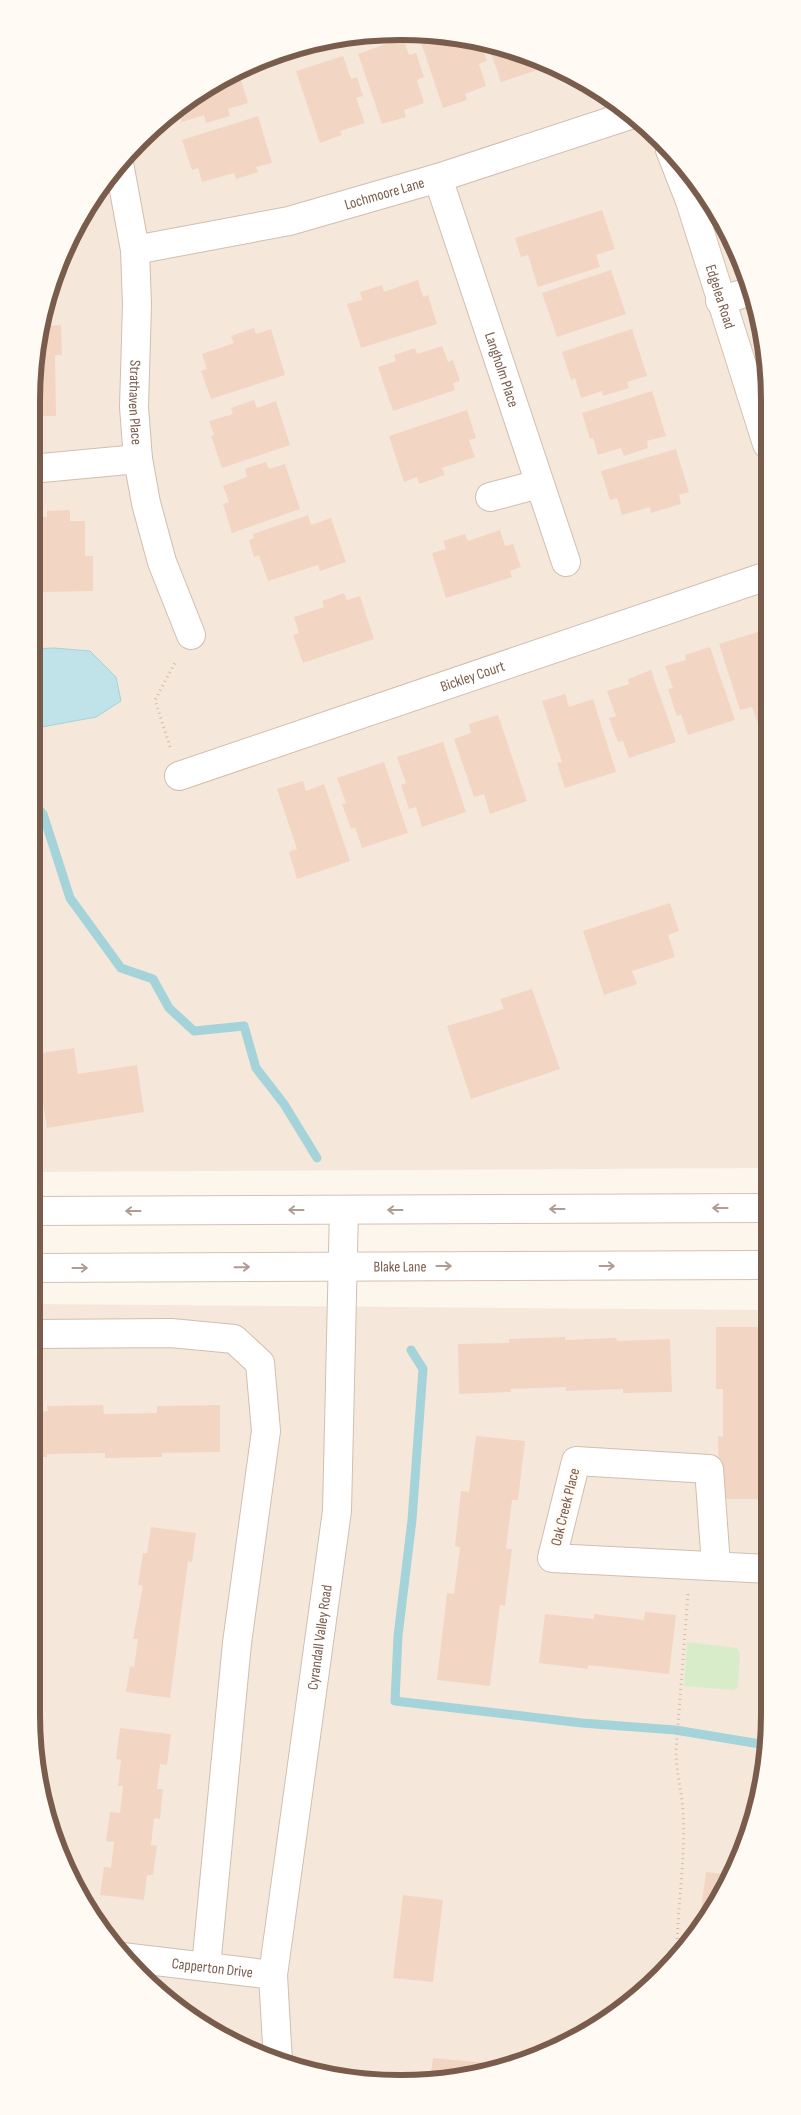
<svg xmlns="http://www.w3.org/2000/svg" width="801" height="2115" viewBox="0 0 801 2115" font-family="'Sofia Sans Condensed',sans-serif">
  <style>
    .residential { fill: #f5e8da }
    .green { fill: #d8ecc9 }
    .water { fill: #bfe3e8; stroke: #a5d3da }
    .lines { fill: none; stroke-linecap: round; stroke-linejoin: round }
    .stream { stroke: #a5d3da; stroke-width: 9 }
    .building { fill: #f3d5c3 }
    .street-casing { stroke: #d1beb0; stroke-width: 30 }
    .secondary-casing { stroke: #d6c0b0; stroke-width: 30 }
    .path { stroke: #d9b8a5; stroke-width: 3; stroke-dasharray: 1 4; stroke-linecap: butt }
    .street { stroke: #fff; stroke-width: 28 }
    .secondary { stroke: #fff; stroke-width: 28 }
    .oneway { stroke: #af9d94 }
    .labels { text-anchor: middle; stroke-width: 5; stroke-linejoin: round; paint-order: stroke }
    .street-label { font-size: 15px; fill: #7a5c4d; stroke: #fffaf3 }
    .rim { fill: none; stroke: #7a5c4d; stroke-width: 6 }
  </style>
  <rect width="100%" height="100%" fill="#fdf6ec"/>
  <!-- residential -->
  <g class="residential">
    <polygon points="425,32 496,44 605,93 678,157 732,237 767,352 768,1168 31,1172 31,729 96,717 54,648 31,649 31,400 44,305 69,237 108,175 157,123 216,81 282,51 353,34"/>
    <polygon points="31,1304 769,1310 770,1714 757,1810 732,1878 694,1939 605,2022 542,2056 473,2077 352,2081 282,2064 216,2034 123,1958 81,1899 51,1833 31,1715"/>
  </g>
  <!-- green -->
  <polygon class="green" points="687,1642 737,1648 740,1653 738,1687 734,1690 684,1686"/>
  <!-- water -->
  <polygon class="water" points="54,648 90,651 116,677 121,701 96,717 31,729 31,649"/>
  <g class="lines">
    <!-- stream -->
    <g class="stream">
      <polyline points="31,802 43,814 70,898 121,968 153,979 169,1008 194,1031 244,1026 256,1068 284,1104 317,1158"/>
      <polyline points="411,1350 423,1369 412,1520 398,1636 395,1701 582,1723 675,1730 766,1745"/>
    </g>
  </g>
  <!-- building -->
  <g class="building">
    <polygon points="429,33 480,41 487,61 479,64 486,86 465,94 467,100 443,108 419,36"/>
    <polygon points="403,38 409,55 416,53 424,77 417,80 424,103 404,110 406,117 382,124 358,54"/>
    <polygon points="487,42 496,44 546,67 501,82"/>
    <polygon points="343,56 351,79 357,77 363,96 356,98 365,123 340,131 342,135 320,143 296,71"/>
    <polygon points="238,71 248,103 228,109 230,116 206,123 204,115 182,122 177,108 216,81"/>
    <polygon points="258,116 272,163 256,167 258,172 236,179 234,173 202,182 198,168 192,170 182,140"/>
    <polygon points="602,210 615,249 596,255 600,267 538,287 528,255 521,257 515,238"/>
    <polygon points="611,270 626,314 557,337 542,293"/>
    <polygon points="418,280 423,297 428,295 437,324 361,348 347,304 362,300 360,292 382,285 384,292"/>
    <polygon points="61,325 62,355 55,355 56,416 34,416 31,401 41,326"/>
    <polygon points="254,328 256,334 271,329 285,375 211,399 201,371 207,369 202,354 234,343 231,336"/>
    <polygon points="632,329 647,376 627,382 629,388 603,396 602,391 581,398 575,378 571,380 562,352"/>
    <polygon points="442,346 448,362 453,360 460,381 453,383 455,390 393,411 378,367 396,361 394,355 415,348 417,354"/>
    <polygon points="652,391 666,436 647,441 648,448 624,456 621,448 598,455 593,438 590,439 582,413"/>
    <polygon points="254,400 257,408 276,401 290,445 222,468 211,436 214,435 209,421 233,414 231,408"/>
    <polygon points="467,410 476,438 469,440 475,457 442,468 445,475 419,484 417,477 404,482 389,436"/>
    <polygon points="676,449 689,492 679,495 681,504 651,513 650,507 622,515 617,498 610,500 601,471"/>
    <polygon points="266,462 269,469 285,464 300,509 232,533 223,504 229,502 223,486 247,477 245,469"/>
    <polygon points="70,510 70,521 85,521 85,556 93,556 93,591 43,592 42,517 47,517 47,511"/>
    <polygon points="308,515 311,525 331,518 346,562 320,571 318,565 268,581 259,555 254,557 249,540 254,538 253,534"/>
    <polygon points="500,530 505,546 513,544 521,567 510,571 512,577 446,598 432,553 446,549 443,541 465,534 468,541"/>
    <polygon points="344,593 347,600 360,596 374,639 303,663 293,635 299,633 294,617 324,607 322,601"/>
    <polygon points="767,629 767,720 758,723 752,707 740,710 719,644"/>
    <polygon points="710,647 735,720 688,735 681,714 677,716 668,689 673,688 665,666 686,660 685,655"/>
    <polygon points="651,670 676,742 629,758 623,741 618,742 609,718 616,716 607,691 629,684 628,679"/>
    <polygon points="565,694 569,707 593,699 616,772 565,788 557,763 562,762 542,701"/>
    <polygon points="498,715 527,801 490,814 484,794 474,797 454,739 471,733 469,724"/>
    <polygon points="443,742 466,812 422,827 416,807 409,809 401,785 406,783 397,757"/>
    <polygon points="384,762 408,833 362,848 355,827 351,829 342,804 346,803 337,778"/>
    <polygon points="303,781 306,791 324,784 350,861 297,879 289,852 297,849 277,789"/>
    <polygon points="768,819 768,842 767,842 761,822"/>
    <polygon points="670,903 679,931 668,935 675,957 632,971 637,984 604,995 583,931"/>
    <polygon points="532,989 560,1069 471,1099 447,1026 504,1009 500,999"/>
    <polygon points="74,1048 78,1074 137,1065 144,1112 47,1128 35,1054"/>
    <polygon points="716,1327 768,1327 769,1438 766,1438 767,1499 719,1499 718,1436 723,1437 723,1389 716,1389"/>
    <polygon points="565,1337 565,1340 616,1338 617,1341 670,1339 672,1392 623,1393 623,1389 566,1391 566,1387 510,1389 511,1392 459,1394 458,1344 509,1343 509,1339"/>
    <polygon points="103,1405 104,1414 157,1413 157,1406 220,1405 220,1452 162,1453 162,1457 105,1458 105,1453 47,1454 47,1457 31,1457 31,1412 48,1411 47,1406"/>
    <polygon points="476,1436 525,1441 518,1500 512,1500 506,1549 512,1549 505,1606 500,1605 490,1686 437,1680 447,1593 454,1594 460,1547 455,1546 461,1491 469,1492"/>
    <polygon points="151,1527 196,1533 192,1562 188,1561 170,1698 126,1692 130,1666 134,1667 138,1639 133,1639 143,1586 138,1585 143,1553 147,1553"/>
    <polygon points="645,1612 676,1615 669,1674 588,1665 588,1669 539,1663 545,1614 594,1619 594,1614 644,1620"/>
    <polygon points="120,1728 171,1734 167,1765 160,1764 157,1789 163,1789 160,1819 154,1818 151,1845 157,1846 153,1875 147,1875 144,1900 100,1895 104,1867 111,1868 114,1842 106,1841 110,1812 120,1813 123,1786 118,1786 121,1760 116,1759"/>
    <polygon points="706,1872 733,1875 698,1932"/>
    <polygon points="403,1895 443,1900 433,1982 393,1978"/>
    <polygon points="433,2058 511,2065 473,2077 419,2078 420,2071 431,2072"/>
  </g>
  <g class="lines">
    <!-- street casing -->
    <g class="street-casing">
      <g id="street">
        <path id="s1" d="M119,163L135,250L137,305L134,407L138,459L146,503L162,562L191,635"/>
        <path id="s2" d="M438,178L566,562"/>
        <path id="s3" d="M135,250L289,221L438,178L630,115"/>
        <polyline points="720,301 748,292"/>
        <polyline points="31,469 138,459"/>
        <polyline points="490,497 539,484"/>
        <path id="s4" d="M179,776L767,576"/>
        <polyline points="31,1334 171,1333 234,1339 260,1363 266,1431 237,1643 206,1967"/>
        <polyline points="716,1565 709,1469 576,1461 552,1558 769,1569"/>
        <path id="s5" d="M122,1957L273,1975"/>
        <path id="s6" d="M278,2062L273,1975L337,1511L344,1210"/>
      </g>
    </g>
    <!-- secondary casing -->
    <g class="secondary-casing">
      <g id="secondary">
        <path id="s7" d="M670,150L690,201L767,444"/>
        <polyline points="31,1211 769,1208"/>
        <path id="s8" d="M31,1268L769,1265"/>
      </g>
    </g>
    <!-- path -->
    <g class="path">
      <polyline points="170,747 155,700 176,661"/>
      <path d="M677,1954C677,1907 686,1860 683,1812C682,1792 676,1772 676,1751L688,1594"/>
    </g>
    <!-- street -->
    <use href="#street" class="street"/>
    <!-- secondary -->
    <use href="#secondary" class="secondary"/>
  </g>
  <!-- one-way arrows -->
  <defs><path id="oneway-shaft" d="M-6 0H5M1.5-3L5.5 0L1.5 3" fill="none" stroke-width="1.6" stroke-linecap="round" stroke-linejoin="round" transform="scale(1.25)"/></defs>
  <g class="oneway">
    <use href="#oneway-shaft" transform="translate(720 1208) rotate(180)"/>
    <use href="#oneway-shaft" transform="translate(557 1209) rotate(180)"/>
    <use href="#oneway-shaft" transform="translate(296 1210) rotate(180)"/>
    <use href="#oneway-shaft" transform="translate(395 1210) rotate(180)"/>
    <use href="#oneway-shaft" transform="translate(133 1211) rotate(180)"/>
    <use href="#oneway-shaft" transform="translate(444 1266)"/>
    <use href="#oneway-shaft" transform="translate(607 1266)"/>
    <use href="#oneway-shaft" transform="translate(242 1267) rotate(-1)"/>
    <use href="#oneway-shaft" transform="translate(80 1268)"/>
  </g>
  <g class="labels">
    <!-- street labels -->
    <g class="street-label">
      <text dy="5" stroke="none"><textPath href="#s3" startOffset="256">Lochmoore Lane</textPath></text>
      <text dy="5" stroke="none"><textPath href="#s7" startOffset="155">Edgelea Road</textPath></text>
      <text dy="5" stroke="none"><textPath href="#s2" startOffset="202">Langholm Place</textPath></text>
      <text dy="5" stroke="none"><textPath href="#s1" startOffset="241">Strathaven Place</textPath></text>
      <text dy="5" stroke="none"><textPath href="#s4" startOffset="310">Bickley Court</textPath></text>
      <text dy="5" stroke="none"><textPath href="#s8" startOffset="369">Blake Lane</textPath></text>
      <text transform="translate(565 1507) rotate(-76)" y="5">Oak Creek Place</text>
      <text dy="5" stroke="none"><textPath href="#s6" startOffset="428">Cyrandall Valley Road</textPath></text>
      <text dy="5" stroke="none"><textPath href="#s5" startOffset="91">Capperton Drive</textPath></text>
    </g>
  </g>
  <!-- crop -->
  <path d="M0 0H801V2115H0ZM400 40H401A360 360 0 0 1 761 400V1715A360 360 0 0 1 401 2075H400A360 360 0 0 1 40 1715V400A360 360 0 0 1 400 40Z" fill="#fffaf3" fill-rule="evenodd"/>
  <path class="rim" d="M400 40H401A360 360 0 0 1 761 400V1715A360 360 0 0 1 401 2075H400A360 360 0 0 1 40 1715V400A360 360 0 0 1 400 40Z"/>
</svg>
